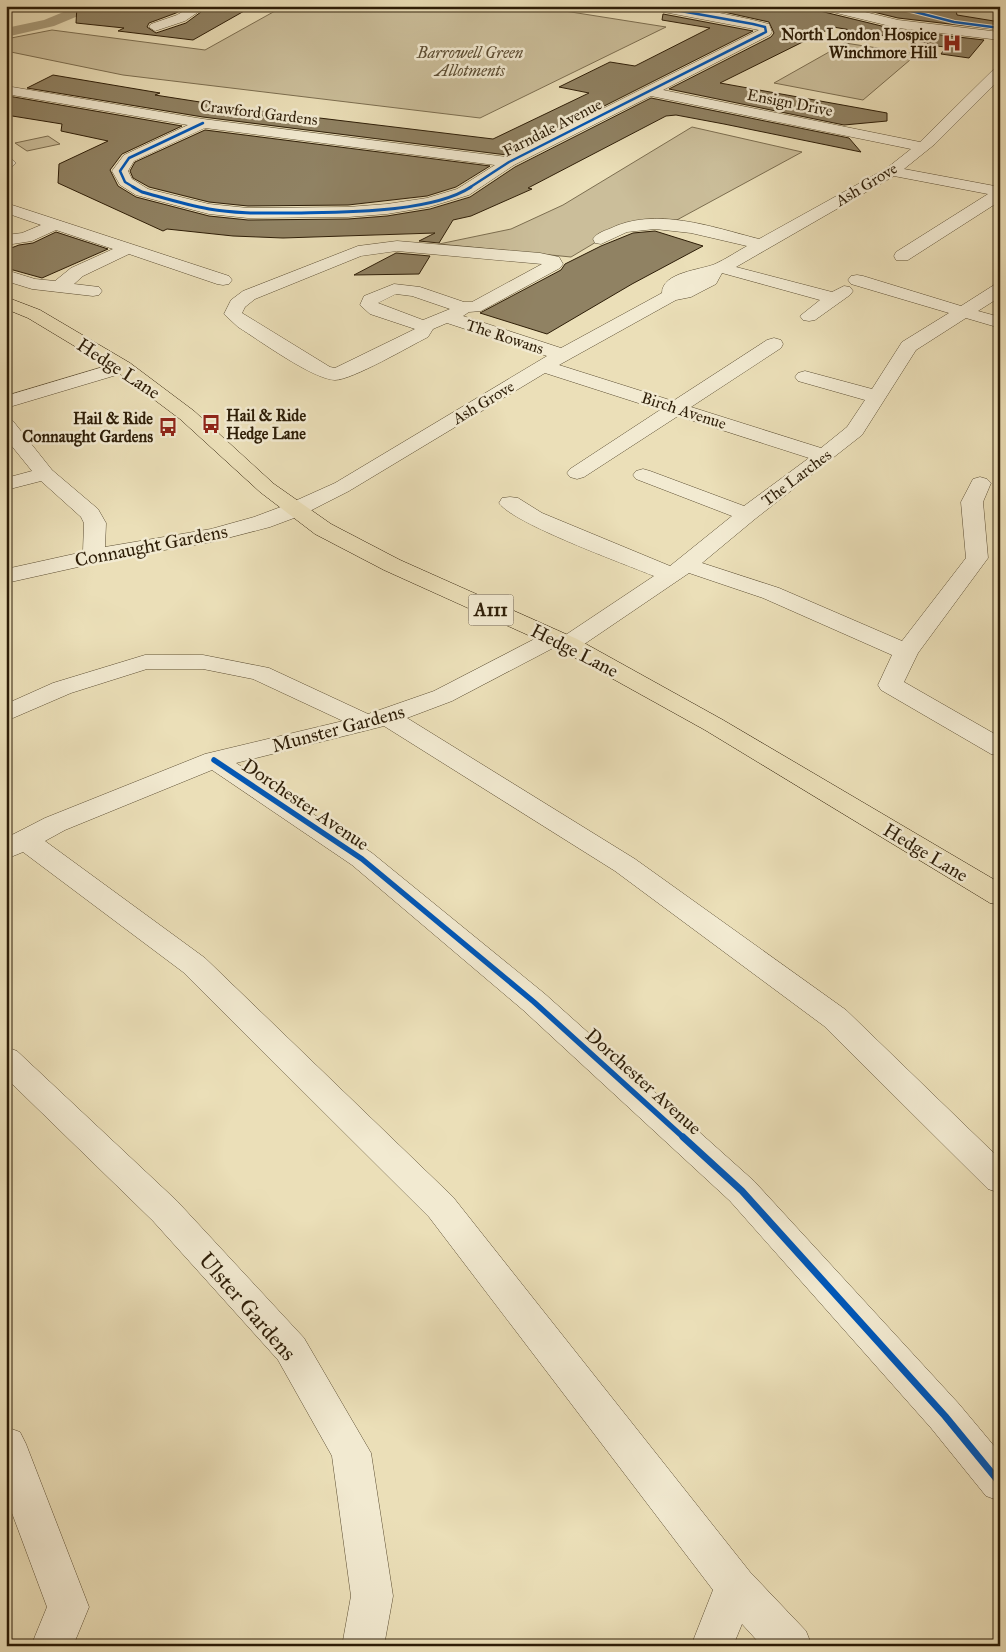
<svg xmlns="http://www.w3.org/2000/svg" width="1006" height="1652" viewBox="0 0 1006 1652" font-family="'IM FELL Great Primer',serif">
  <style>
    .green { fill: #cbbe9a; stroke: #7c6e50 }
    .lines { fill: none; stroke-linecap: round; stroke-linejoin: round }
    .canal { fill: #aa9d7c; fill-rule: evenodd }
    .building { fill: #908263; stroke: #2d1d07 }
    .minor-casing { stroke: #5c4e33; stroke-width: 1 }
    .major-casing { stroke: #2d1d07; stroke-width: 1 }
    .minor { fill: #f2ead1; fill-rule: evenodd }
    .major { fill: #ebdfb8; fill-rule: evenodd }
    .cycleway-far3-casing { stroke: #f2ead1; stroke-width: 4.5 }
    .cycleway-far2-casing { stroke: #f2ead1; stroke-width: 5 }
    .cycleway-far1-casing { stroke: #f2ead1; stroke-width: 9 }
    .cycleway-casing { stroke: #f2ead1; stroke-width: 10 }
    .cycleway-far3 { stroke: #0057b8; stroke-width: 2.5 }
    .cycleway-far2 { stroke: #0057b8; stroke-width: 3 }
    .cycleway-far1 { stroke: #0057b8; stroke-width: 5.5 }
    .cycleway { stroke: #0057b8; stroke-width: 7 }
    .labels { text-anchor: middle; stroke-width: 5; stroke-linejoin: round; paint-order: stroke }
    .far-poi-label { font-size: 16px; font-weight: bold; fill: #2d1d07; stroke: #f2ead1; text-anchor: end }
    .far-park-label { font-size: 16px; font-style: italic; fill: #5c4d33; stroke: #f2ead1 }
    .far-street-label { font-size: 16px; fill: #2d1d07; stroke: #f2ead1 }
    .shield { fill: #f2ead1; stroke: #685a44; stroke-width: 1 }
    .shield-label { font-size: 18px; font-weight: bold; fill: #2d1d07 }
    .street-label { font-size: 19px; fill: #2d1d07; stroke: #f2ead1 }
    .near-street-label { font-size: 22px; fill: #2d1d07; stroke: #f2ead1 }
  </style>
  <rect width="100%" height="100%" fill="#ebdfb8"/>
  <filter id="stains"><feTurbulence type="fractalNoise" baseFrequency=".004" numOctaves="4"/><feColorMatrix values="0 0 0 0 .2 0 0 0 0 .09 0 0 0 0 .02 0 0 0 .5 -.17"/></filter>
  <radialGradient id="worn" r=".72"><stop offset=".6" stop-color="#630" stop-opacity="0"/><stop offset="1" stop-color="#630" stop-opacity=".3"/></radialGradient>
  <!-- green -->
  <g class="green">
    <polygon points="284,6 533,6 666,27 480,118 123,75 6,51 6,39 52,30 205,50"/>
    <polygon points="898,6 1000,6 1000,27 967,22"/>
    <polygon points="845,43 917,54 863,100 774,83"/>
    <polygon points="692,127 802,152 675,221 623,226 571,257 439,244 511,229 563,205"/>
    <polygon points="48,136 60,144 27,151 15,143"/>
  </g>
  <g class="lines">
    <!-- canal -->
    <polygon class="canal" points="78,6 97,6 95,9 54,26 6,37 6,28 44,20"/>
  </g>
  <!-- building -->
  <g class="building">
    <polygon points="77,6 188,6 176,13 149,23 147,27 156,33 186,23 209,6 253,6 193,40 118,31 124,28 76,23"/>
    <polygon points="685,6 816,6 820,11 898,30 984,40 969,58 941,54 946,47 926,45 928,43 833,27 720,83 887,113 887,121 844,125 669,89 771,37 774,33 769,22 724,12"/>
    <polygon points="849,6 955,6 957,15 1000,22 993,29 898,18"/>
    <polygon points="663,14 753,31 507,155 203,117 27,88 53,75 160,93 155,95 245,109 493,139 589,93 559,87 610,62 635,66 710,28 662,20"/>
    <polygon points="8,96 182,126 122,154 110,170 118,186 136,197 209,216 248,220 348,219 387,216 430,209 470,197 515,167 651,98 849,138 861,152 724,124 676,115 666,116 528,188 532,189 471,216 453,220 439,243 419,241 435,233 283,238 233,236 167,229 163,231 58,183 59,164 108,141 61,131 62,124 6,115 6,97"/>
    <polygon points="205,130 490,166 456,187 427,196 348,205 248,206 209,202 149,187 133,178 130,171 135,162"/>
    <polygon points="655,231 703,246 632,284 547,334 480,313 561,270 565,264 601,246 633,233"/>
    <polygon points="56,232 108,249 42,278 6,268 6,250 19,245 33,243"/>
    <polygon points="396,253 430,256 419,274 354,275"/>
  </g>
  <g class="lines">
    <!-- minor casing -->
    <g class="minor-casing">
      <g id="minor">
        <polygon points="192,6 207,6 185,21 155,31 149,27 151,24 177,15"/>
        <path d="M647,6C688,6 730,14 769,24L772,32L770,35L663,90L920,142L995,68L1000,67V79L935,144L904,169L1000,187V201L908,260H896L894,256L896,252L988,194L894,176L736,267L832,292L844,286L850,287L853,291L850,295L815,320L809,321L803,320L800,316L820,300L722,273L716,284L691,297L676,300L559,365L673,401L767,340L774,338L781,340L783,344L781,348L691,407L821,448L847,427L865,400L798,381L795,377L798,373L805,371L872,389L902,342L949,313L851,284L848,280L851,276L857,275L863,276L961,306L994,285L1000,284V297L978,311L1000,317V328L966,318L916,350L862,435L755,519L702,563L779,588L902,641L966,558L961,502L973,479L980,477L987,479L991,483L983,502L988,558L918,653L904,682L1000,737V756L991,754L881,690L878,685L892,655L763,598L689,573L577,649L568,651L559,649L557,646L452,701L407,718L635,859L846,1010L1000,1159V1193L988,1189L824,1026L615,871L384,726L236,763L372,853L545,994L754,1181L959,1404L1000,1453V1501L986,1496L931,1428L730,1201L523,1010L352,865L212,770L65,830L45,841L205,958L453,1197L750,1572L806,1631L812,1646H762L742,1624L733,1646H691L713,1590L429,1217L183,972L23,852L6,859V838L45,818L205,754L343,721L253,679L203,669H147L71,693L6,721V704L53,683L145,655H203L269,668L368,714L434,691L546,633L554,631L562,633L564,636L654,576C625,564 514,524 499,503L502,498L510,497L518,498L542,513L670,566L732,516L636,479L633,475L636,471L643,469L650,471L744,506L809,458L678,416L584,477L577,479L570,477L567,473L570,469L660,410L545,373L349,491L302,515L270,527L212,542L123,557L6,583V569L83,552L84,523L81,517L41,481L6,490V478L32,471L6,439V419L13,421L52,470L98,509L106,523L105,547L211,529L254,517L286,505L335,483L547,356L447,323L433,329L428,337C410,346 352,380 335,380C312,379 259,340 238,327L224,314L231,300L243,291L358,246L397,241L540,253L559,257L563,264L560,268L481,311L469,312L463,316L561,348L662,293C662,272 701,270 715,264C726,259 736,252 747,246L691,233L655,229L627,232L601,244L595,243L593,239C596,234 603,231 609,229C655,206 712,227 759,239L887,168L911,149L651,96L514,165L469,195L429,207L387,214L348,217L248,218L209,214L136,195L120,185L112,171L124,155L188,125L6,94V86L203,119L507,157L759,30L653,10ZM205,128L495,165L457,189L427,198L387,204L348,207L248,208L209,204L148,189L132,179L128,171L134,161ZM397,251L542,264L472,302H464L420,287L394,284L364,296L360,305L370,314L415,329L335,368L330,367L242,313L245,307L255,299L361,256ZM396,294L412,296L450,309L423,320L378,303Z"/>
        <polygon points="818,6 840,6 898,20 1000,32 1000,40 898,28 820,9"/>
        <polygon points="6,159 13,160 16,163 13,166 6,168"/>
        <polygon points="6,203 229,276 232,280 229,284 223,285 217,284 129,254 83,276 74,284 99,287 102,291 99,295 93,296 32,289 6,281 6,270 35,279 55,281 71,268 113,249 56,230 32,241 6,245 6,235 22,233 41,225 6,213"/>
        <polygon points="123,361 130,363 132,367 130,371 6,408 6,396"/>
        <polygon points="6,1047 17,1051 177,1201 304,1338 371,1453 393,1596 384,1646 342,1646 351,1596 332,1456 278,1360 153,1221 6,1078"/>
        <polygon points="6,1427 20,1432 26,1444 89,1607 73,1646 31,1646 47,1607 6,1497"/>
      </g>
    </g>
    <!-- major casing -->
    <g class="major-casing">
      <polygon id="major" points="6,297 40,310 130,363 194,411 274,484 331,524 400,560 577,639 723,720 1000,883 1000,905 990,903 705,730 559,649 384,570 315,534 260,492 180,419 116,371 28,318 6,309"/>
    </g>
    <!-- minor -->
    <use href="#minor" class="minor"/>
    <!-- major -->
    <use href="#major" class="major"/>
    <!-- cycleway-far3 casing -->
    <g class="cycleway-far3-casing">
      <g id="cycleway-far3">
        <polyline points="892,6 954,22 1000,28"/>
        <polyline points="135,188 125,182 120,171 129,158 203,123"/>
        <polyline points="469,188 509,162 766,32 765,27 753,24 653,6"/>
      </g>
    </g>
    <!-- cycleway-far2 casing -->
    <g class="cycleway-far2-casing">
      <path id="cycleway-far2" d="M133,187L142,192C164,198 186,205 209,209C237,214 267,213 296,213C344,212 431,213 471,187"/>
    </g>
    <!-- cycleway-far1 casing -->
    <g class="cycleway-far1-casing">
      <polyline id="cycleway-far1" points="214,760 362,859 534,1002 684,1138"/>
    </g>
    <!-- cycleway casing -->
    <g class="cycleway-casing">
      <polyline id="cycleway" points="683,1137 742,1191 945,1416 1000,1483"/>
    </g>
    <!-- cycleway-far3 -->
    <use href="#cycleway-far3" class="cycleway-far3"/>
    <!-- cycleway-far2 -->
    <use href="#cycleway-far2" class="cycleway-far2"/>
    <!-- cycleway-far1 -->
    <use href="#cycleway-far1" class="cycleway-far1"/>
    <!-- cycleway -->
    <use href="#cycleway" class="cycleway"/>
  </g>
  <!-- icons -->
  <defs>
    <g id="hospital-bare" transform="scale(1.5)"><path d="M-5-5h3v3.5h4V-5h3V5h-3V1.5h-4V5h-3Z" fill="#8f2418" stroke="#f2ead1" stroke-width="2.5" paint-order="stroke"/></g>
    <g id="bus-bare" transform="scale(1.5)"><path d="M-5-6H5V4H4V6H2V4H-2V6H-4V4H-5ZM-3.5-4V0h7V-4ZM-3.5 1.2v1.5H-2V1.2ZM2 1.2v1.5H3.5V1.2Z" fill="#8f2418" stroke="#f2ead1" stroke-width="2.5" paint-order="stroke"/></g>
  </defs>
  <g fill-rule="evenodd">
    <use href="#hospital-bare" x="952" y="43"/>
    <use href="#bus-bare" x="211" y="424"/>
    <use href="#bus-bare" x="168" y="427"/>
  </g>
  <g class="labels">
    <!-- far-poi labels -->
    <g class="far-poi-label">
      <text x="937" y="40">North London Hospice<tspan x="937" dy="18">Winchmore Hill</tspan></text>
      <text x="226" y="421" text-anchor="start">Hail &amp; Ride<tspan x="226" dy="18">Hedge Lane</tspan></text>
      <text x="153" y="424">Hail &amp; Ride<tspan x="153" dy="18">Connaught Gardens</tspan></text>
    </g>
    <!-- far-park labels -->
    <g class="far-park-label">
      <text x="470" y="58">Barrowell Green<tspan x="470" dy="18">Allotments</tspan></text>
    </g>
    <!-- far-street labels -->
    <g class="far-street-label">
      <text transform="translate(790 102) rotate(11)" y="6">Ensign Drive</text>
      <text transform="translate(259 112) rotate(7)" y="6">Crawford Gardens</text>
      <text transform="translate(552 127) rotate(-27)" y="6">Farndale Avenue</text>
      <text transform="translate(866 184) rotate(-31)" y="6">Ash Grove</text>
      <text transform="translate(505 336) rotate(18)" y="6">The Rowans</text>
      <text transform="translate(483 402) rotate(-31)" y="6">Ash Grove</text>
      <text transform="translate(684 410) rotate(18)" y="6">Birch Avenue</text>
      <text transform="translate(796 477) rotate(-37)" y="6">The Larches</text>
    </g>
    <!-- shield labels -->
    <rect class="shield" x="468.5" y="594.5" width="45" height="31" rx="4"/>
    <g class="shield-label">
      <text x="491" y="616">A111</text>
    </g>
    <!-- street labels -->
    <g class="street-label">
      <text transform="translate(119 368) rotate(33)" y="7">Hedge Lane</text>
      <text transform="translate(151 545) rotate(-11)" y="7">Connaught Gardens</text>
      <text transform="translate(575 650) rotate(27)" y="7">Hedge Lane</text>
      <text transform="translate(338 728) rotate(-15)" y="7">Munster Gardens</text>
      <text transform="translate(306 804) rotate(34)" y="7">Dorchester Avenue</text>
      <text transform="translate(926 852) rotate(31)" y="7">Hedge Lane</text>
      <text transform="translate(644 1081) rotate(42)" y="7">Dorchester Avenue</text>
    </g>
    <!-- near-street labels -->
    <g class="near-street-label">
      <text transform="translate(248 1306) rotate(49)" y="8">Ulster Gardens</text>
    </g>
  </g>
  <!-- margin -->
  <rect width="1006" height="1652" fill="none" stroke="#ebdfb8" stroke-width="25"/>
  <rect x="8" y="8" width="991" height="1637" fill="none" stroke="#2d1d07" stroke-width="2.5"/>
  <rect x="12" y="12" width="981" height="1627" fill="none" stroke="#2d1d07"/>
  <rect width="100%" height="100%" filter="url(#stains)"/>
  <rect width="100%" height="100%" fill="url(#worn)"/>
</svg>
